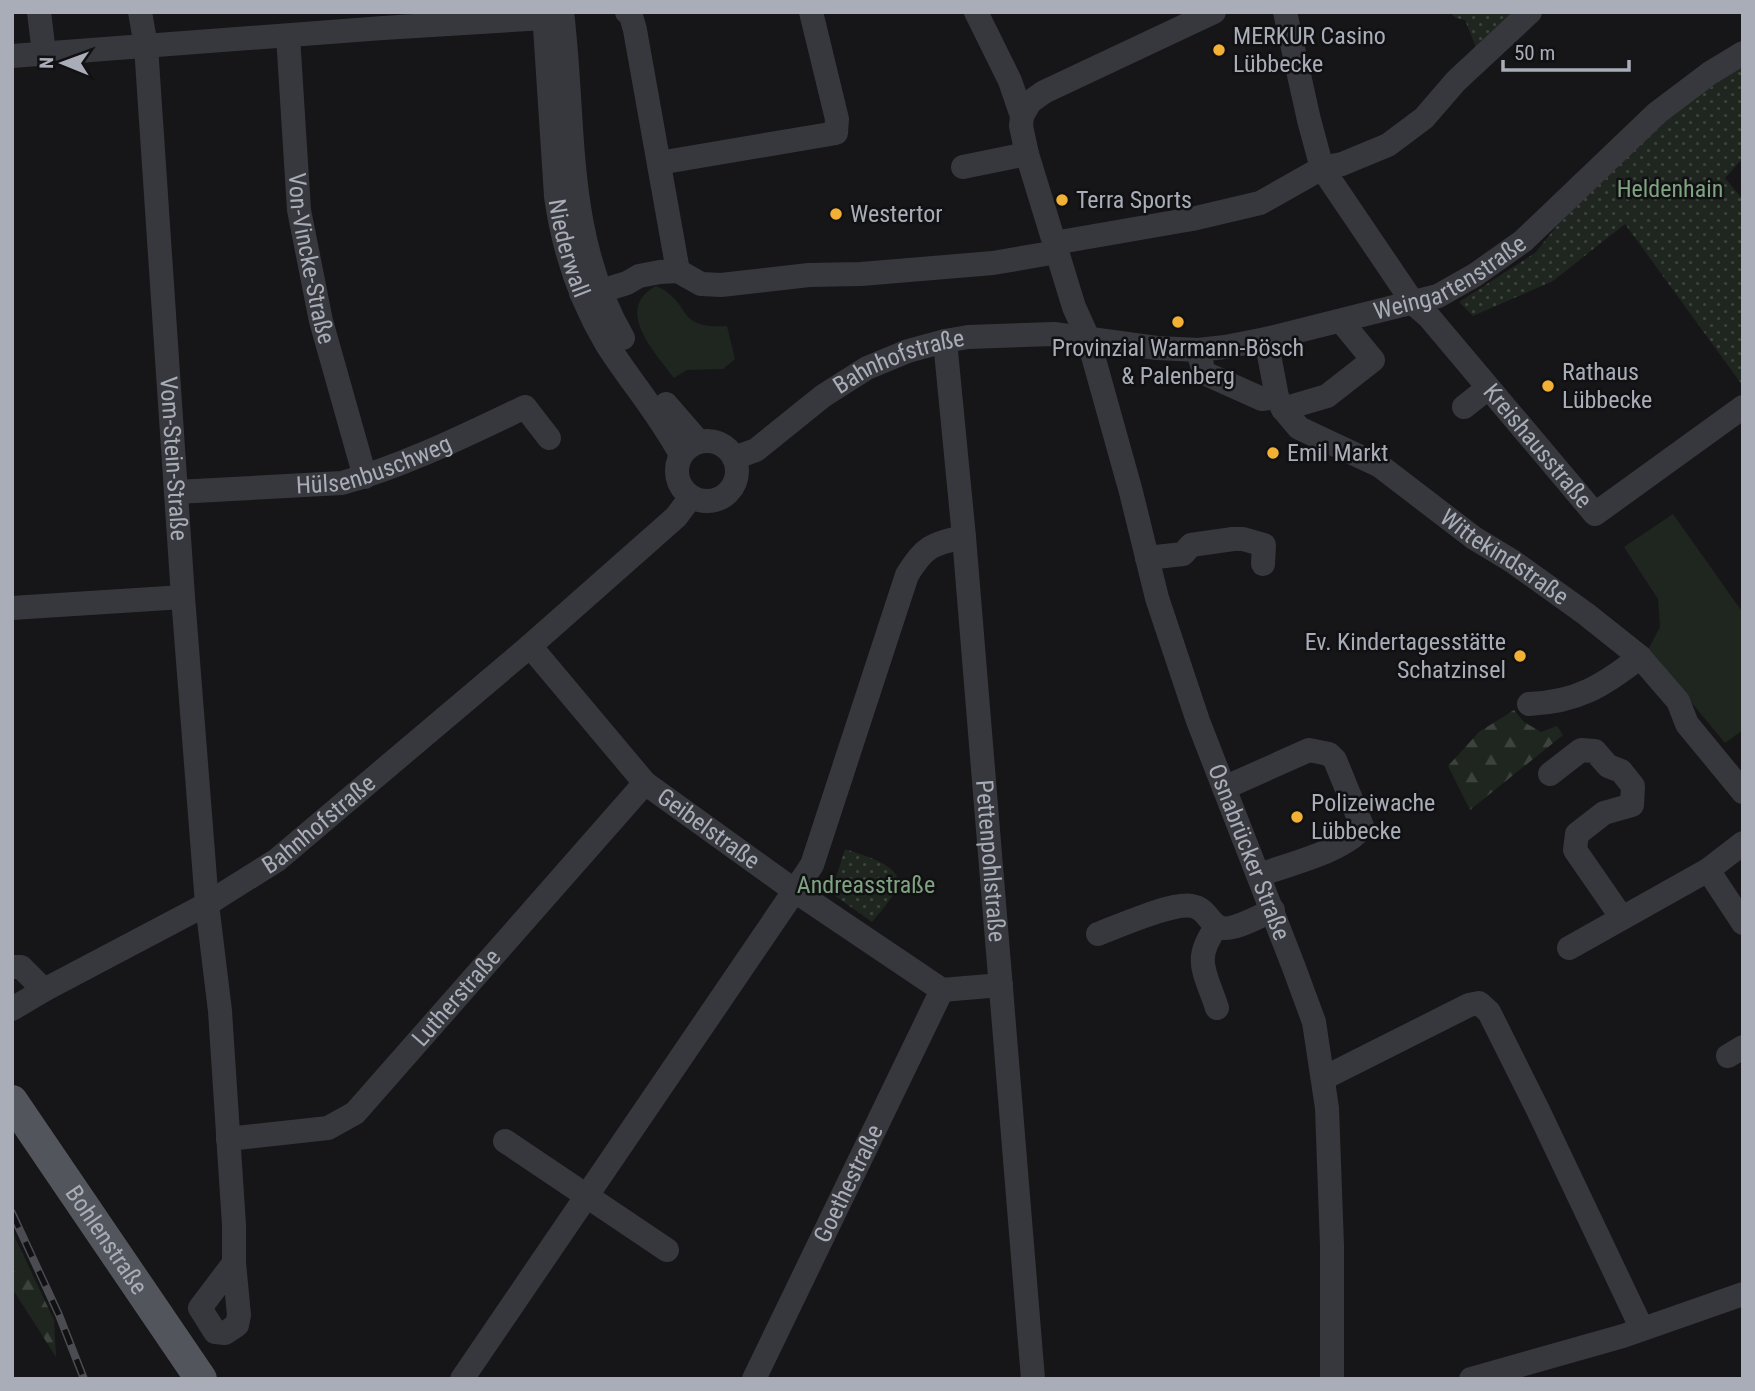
<svg xmlns="http://www.w3.org/2000/svg" width="1755" height="1391" viewBox="0 0 1755 1391" font-family="'Roboto Condensed',sans-serif">
  <style>
    .grass { fill: #1e261f }
    .forest { fill: url(#forest-firs) }
    .park { fill: url(#park-dots) }
    .lines { fill: none; stroke-linecap: round; stroke-linejoin: round }
    .minor { stroke: #37383d; stroke-width: 24 }
    .major { stroke: #53555c; stroke-width: 32 }
    .rail-casing { stroke: #4a4c52; stroke-width: 8 }
    .rail { stroke: #111113; stroke-width: 5; stroke-dasharray: 16; stroke-linecap: butt }
    .poi-dot { fill: #f2b134; stroke: #111113; stroke-width: 2.5 }
    .labels { text-anchor: middle; stroke-width: 5; stroke-linejoin: round; paint-order: stroke }
    .poi-label { font-size: 24px; fill: #a8adb8; stroke: #111113; text-anchor: start }
    .park-label { font-size: 24px; fill: #7fa381; stroke: #111113 }
    .street-label { font-size: 24px; fill: #a8adb8; stroke: #111113 }
  </style>
  <defs>
    <pattern id="forest-firs" width="22" height="20" patternUnits="userSpaceOnUse" patternTransform="scale(1.75)"><rect width="22" height="20" fill="#1e261f"/><path d="M5 1l3.5 6h-7zM16 11l3.5 6h-7z" fill="#3c433d"/></pattern>
    <pattern id="park-dots" width="8" height="8" patternUnits="userSpaceOnUse" patternTransform="scale(1.75)"><rect width="8" height="8" fill="#1e261f"/><path d="M2 2h.1M6 6h.1" fill="none" stroke="#3c433d" stroke-width="1.8" stroke-linecap="round"/></pattern>
  </defs>
  <rect width="100%" height="100%" fill="#161618"/>
  <!-- grass -->
  <g class="grass">
    <path d="M656,286C694,303 673,329 727,326L735,359L723,369L687,370L674,378C655,352 613,309 656,286Z"/>
    <polygon points="1673,514 1743,613 1743,730 1725,743 1648,650 1660,627 1658,599 1624,547"/>
  </g>
  <!-- forest -->
  <g class="forest">
    <polygon points="1514,710 1524,722 1541,732 1557,726 1563,735 1470,810 1448,766 1479,732"/>
    <polygon points="12,1231 54,1320 56,1357 12,1288"/>
  </g>
  <!-- park -->
  <g class="park">
    <polygon points="1449,12 1514,12 1477,50 1465,20 1456,18"/>
    <polygon points="1743,65 1743,158 1725,178 1743,200 1743,386 1625,224 1553,281 1473,316 1459,302 1535,253 1577,201 1659,123"/>
    <path d="M845,849C861,855 909,866 896,890C890,901 880,912 872,922L834,895V884Z"/>
  </g>
  <g class="lines">
    <!-- minor -->
    <g class="minor">
      <polyline points="39,12 44,53"/>
      <path id="s1" d="M140,12L146,46L183,597L207,904L220,1011L234,1225V1263L200,1308L215,1332L225,1333L237,1325L239,1315L234,1263"/>
      <path id="s2" d="M544,12L556,196C563,247 580,299 606,343C630,381 660,415 681,455"/>
      <path d="M562,12C576,125 563,235 623,338"/>
      <polyline points="627,12 631,16 635,30 678,271"/>
      <path id="s3" d="M976,12L1010,81L1022,116L1021,126L1027,154L1074,307L1088,338L1131,492L1157,598L1198,721L1293,965L1314,1022L1327,1108L1332,1246V1379"/>
      <path id="s4" d="M1285,12L1309,120L1322,168L1414,304L1429,317L1595,514L1743,407"/>
      <path id="s5" d="M288,36L299,210L321,321L365,477"/>
      <polyline points="12,56 383,28 544,18"/>
      <polyline points="1022,116 1030,102 1044,92 1214,12"/>
      <polyline points="659,163 836,133 837,119 811,12"/>
      <polyline points="963,167 1027,154"/>
      <polyline points="1054,243 1192,219 1260,203 1322,168 1342,164 1388,145 1424,118 1456,81 1530,12"/>
      <polyline points="581,293 601,291 627,283 639,276 660,272 678,271 701,284 721,285 809,275 861,274 993,263 1057,252"/>
      <path id="s6" d="M1266,339L1277,397L1283,409L1299,428L1380,466L1474,538L1512,561L1586,614L1640,657L1678,701L1687,724L1743,792"/>
      <path id="s7" d="M945,341L964,537L1033,1379"/>
      <polyline points="1198,350 1204,373 1262,399 1277,397"/>
      <polyline points="666,404 699,442"/>
      <polyline points="1464,407 1488,388"/>
      <polyline points="1283,409 1327,396 1373,360 1341,321"/>
      <circle cx="707" cy="471" r="30"/>
      <path id="s8" d="M734,458L756,450L823,396L867,368L908,351L945,341L968,337L1054,334L1157,348L1198,350L1225,347L1266,339L1438,296L1475,275L1523,241L1657,113L1710,73L1743,53"/>
      <path id="s9" d="M176,492L342,483C406,465 466,435 525,407L549,438"/>
      <polyline points="1147,558 1183,554 1191,545 1233,539 1243,539 1264,545 1263,564"/>
      <polyline points="12,608 183,597"/>
      <path id="s10" d="M530,646L645,783L795,891L942,990L1001,985"/>
      <path d="M1529,704C1577,702 1603,686 1640,657"/>
      <polyline points="1550,774 1581,750 1595,751 1608,766 1621,771 1633,786 1632,805 1604,813 1577,834 1575,850 1622,918"/>
      <path d="M1224,788L1309,750L1329,754L1335,760L1362,826C1352,849 1283,866 1259,875"/>
      <polyline points="1708,870 1743,923"/>
      <path d="M1098,934C1119,926 1172,902 1192,906C1205,908 1208,920 1217,926C1229,934 1260,916 1273,910"/>
      <polyline points="1569,948 1708,870 1743,843"/>
      <polyline points="12,967 21,967 44,990"/>
      <path d="M1217,1008C1205,971 1192,960 1217,926"/>
      <path id="s11" d="M12,1009L44,990L207,904L277,860L530,646L676,517L691,497"/>
      <polyline points="1728,1056 1743,1047"/>
      <polyline points="1324,1078 1469,1005 1479,1003 1489,1012 1538,1110 1642,1329"/>
      <path id="s12" d="M228,1139L328,1128L355,1113L645,783"/>
      <polyline points="505,1141 667,1250"/>
      <path d="M462,1379L812,865L907,575C924,547 931,544 964,537"/>
      <path id="s13" d="M754,1379L942,990"/>
      <polyline points="1471,1379 1623,1336 1743,1294"/>
    </g>
    <!-- major -->
    <path class="major" id="s14" d="M12,1101L201,1379"/>
    <!-- rail casing -->
    <g class="rail-casing">
      <polyline id="rail" points="12,1213 59,1315 84,1379"/>
    </g>
    <!-- rail -->
    <use href="#rail" class="rail"/>
  </g>
  <!-- markers -->
  <g class="poi-dot">
    <circle cx="1219" cy="50" r="7"/>
    <circle cx="1062" cy="200" r="7"/>
    <circle cx="836" cy="214" r="7"/>
    <circle cx="1178" cy="322" r="7"/>
    <circle cx="1548" cy="386" r="7"/>
    <circle cx="1273" cy="453" r="7"/>
    <circle cx="1520" cy="656" r="7"/>
    <circle cx="1297" cy="817" r="7"/>
  </g>
  <g class="labels">
    <!-- poi labels -->
    <g class="poi-label">
      <text x="1233" y="44">MERKUR Casino<tspan x="1233" dy="28">Lübbecke</tspan></text>
      <text x="1076" y="208">Terra Sports</text>
      <text x="850" y="222">Westertor</text>
      <text x="1178" y="356" text-anchor="middle">Provinzial Warmann-Bösch<tspan x="1178" dy="28">&amp; Palenberg</tspan></text>
      <text x="1562" y="380">Rathaus<tspan x="1562" dy="28">Lübbecke</tspan></text>
      <text x="1287" y="461">Emil Markt</text>
      <text x="1506" y="650" text-anchor="end">Ev. Kindertagesstätte<tspan x="1506" dy="28">Schatzinsel</tspan></text>
      <text x="1311" y="811">Polizeiwache<tspan x="1311" dy="28">Lübbecke</tspan></text>
    </g>
    <!-- park labels -->
    <g class="park-label">
      <text x="1670" y="197">Heldenhain</text>
      <text x="866" y="893">Andreasstraße</text>
    </g>
    <!-- street labels -->
    <g class="street-label">
      <text dy="8" stroke="none"><textPath href="#s2" startOffset="238">Niederwall</textPath></text>
      <text dy="8" stroke="none"><textPath href="#s5" startOffset="224">Von-Vincke-Straße</textPath></text>
      <text dy="8" stroke="none"><textPath href="#s8" startOffset="763">Weingartenstraße</textPath></text>
      <text dy="8" stroke="none"><textPath href="#s8" startOffset="194">Bahnhofstraße</textPath></text>
      <text dy="8" stroke="none"><textPath href="#s4" startOffset="513">Kreishausstraße</textPath></text>
      <text dy="8" stroke="none"><textPath href="#s1" startOffset="448">Vom-Stein-Straße</textPath></text>
      <text dy="8" stroke="none"><textPath href="#s9" startOffset="201">Hülsenbuschweg</textPath></text>
      <text dy="8" stroke="none"><textPath href="#s6" startOffset="341">Wittekindstraße</textPath></text>
      <text dy="8" stroke="none"><textPath href="#s11" startOffset="359">Bahnhofstraße</textPath></text>
      <text dy="8" stroke="none"><textPath href="#s10" startOffset="257">Geibelstraße</textPath></text>
      <text dy="8" stroke="none"><textPath href="#s3" startOffset="886">Osnabrücker Straße</textPath></text>
      <text dy="8" stroke="none"><textPath href="#s7" startOffset="522">Pettenpohlstraße</textPath></text>
      <text dy="8" stroke="none"><textPath href="#s12" startOffset="285">Lutherstraße</textPath></text>
      <text dy="8" stroke="none"><textPath href="#s13" startOffset="217">Goethestraße</textPath></text>
      <text dy="8" stroke="none"><textPath href="#s14" startOffset="168">Bohlenstraße</textPath></text>
    </g>
  </g>
  <!-- border -->
  <rect width="1755" height="1391" fill="none" stroke="#a8adb8" stroke-width="28"/>
  <!-- north arrow -->
  <g transform="translate(63 63) rotate(271)" stroke="#111113" stroke-width="5" paint-order="stroke">
  <path d="M0-5L12 26L0 18L-12 26Z" fill="#a8adb8"/>
  <text y="-10" font-size="19" font-weight="bold" text-anchor="middle" fill="#a8adb8">N</text>
  </g>
  <!-- scale -->
  <path d="M1503 60v10h126v-10" fill="none" stroke="#a8adb8" stroke-width="3.5"/>
  <text x="1514" y="60" font-size="21" fill="#a8adb8" stroke="#111113" stroke-width="5" paint-order="stroke">50 m</text>
</svg>
